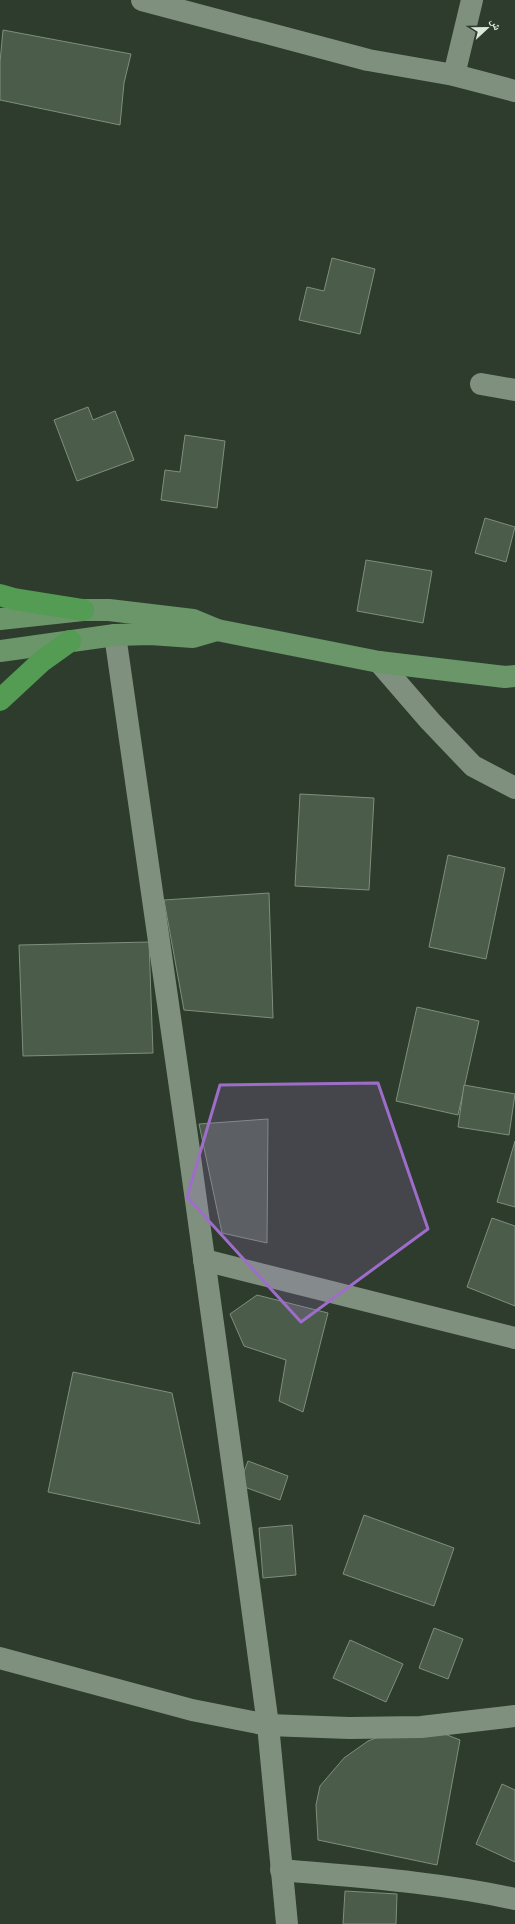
<svg xmlns="http://www.w3.org/2000/svg" width="515" height="1924" viewBox="0 0 515 1924" font-family="'Work Sans','Noto Naskh Arabic',sans-serif">
  <style>
    .building { fill: #4b5c4a; stroke: #7e8f7c }
    .lines { fill: none; stroke-linecap: round; stroke-linejoin: round }
    .street { stroke: #7f917e; stroke-width: 22 }
    .secondary { stroke: #6a9669; stroke-width: 22 }
    .primary { stroke: #549b53; stroke-width: 22 }
    .marked { fill: #9e6dca; fill-opacity: 0.2; stroke: #9e6dca; stroke-width: 3; stroke-linejoin: round }
  </style>
  <rect width="100%" height="100%" fill="#2d3c2c"/>
  <!-- building -->
  <g class="building">
    <polygon points="3,30 131,54 124,83 120,125 0,100 0,62"/>
    <polygon points="332,258 375,269 360,334 299,320 307,287 324,291"/>
    <polygon points="88,407 93,420 115,411 134,460 77,481 54,420"/>
    <polygon points="185,435 225,441 217,508 161,500 165,470 180,472"/>
    <polygon points="485,518 515,527 506,562 475,553"/>
    <polygon points="366,560 432,571 423,623 357,611"/>
    <polygon points="300,794 374,798 369,890 295,886"/>
    <polygon points="448,855 505,868 486,959 429,947"/>
    <polygon points="269,893 273,1018 184,1010 164,900"/>
    <polygon points="149,942 153,1053 23,1056 19,945"/>
    <polygon points="417,1007 479,1021 458,1115 396,1101"/>
    <polygon points="464,1085 515,1094 509,1135 458,1127"/>
    <polygon points="268,1119 267,1243 222,1233 199,1124"/>
    <polygon points="515,1141 515,1207 497,1202"/>
    <polygon points="492,1218 515,1226 515,1306 467,1287"/>
    <polygon points="257,1295 328,1313 303,1412 279,1401 286,1360 244,1346 230,1314"/>
    <polygon points="73,1372 172,1393 200,1524 48,1492"/>
    <polygon points="248,1461 288,1476 280,1500 239,1485"/>
    <polygon points="364,1515 454,1548 434,1606 343,1574"/>
    <polygon points="292,1525 296,1575 263,1578 259,1528"/>
    <polygon points="434,1628 463,1639 448,1679 419,1668"/>
    <polygon points="350,1640 403,1664 386,1702 333,1678"/>
    <polygon points="442,1733 460,1740 437,1865 318,1840 316,1805 320,1786 344,1758 368,1741 386,1734"/>
    <polygon points="502,1784 515,1790 515,1862 476,1844"/>
    <polygon points="345,1891 397,1894 396,1924 343,1924"/>
  </g>
  <g class="lines">
    <!-- street -->
    <g class="street">
      <polyline points="142,0 368,60 454,75 515,91"/>
      <polyline points="454,75 472,0"/>
      <polyline points="481,384 515,390"/>
      <polyline points="115,635 189,1150 246,1562 268,1725 287,1924"/>
      <polyline points="379,662 430,721 473,766 515,788"/>
      <polyline points="204,1260 515,1338"/>
      <polyline points="0,1658 192,1710 268,1725 349,1728 421,1727 515,1716"/>
      <path d="M281,1870C360,1877 438,1882 515,1899"/>
    </g>
    <!-- secondary -->
    <g class="secondary">
      <polyline points="0,619 83,610 109,610 193,620 217,630 379,662 505,677 515,676"/>
      <polyline points="0,651 115,635 150,634 193,637 217,630"/>
    </g>
    <!-- primary -->
    <g class="primary">
      <polyline points="0,595 14,599 83,610"/>
      <polyline points="0,700 42,661 70,641"/>
    </g>
  </g>
  <!-- marked area -->
  <path class="marked" d="M378,1083L428,1229L301,1322L187,1197L220,1085Z"/>
  <!-- north arrow -->
  <g transform="translate(487 28) rotate(68)" stroke="#2d3c2c" stroke-width="3" paint-order="stroke">
  <path d="M0-3L7 15L0 10L-7 15Z" fill="#dee7dd"/>
  <text y="-6" font-size="11" font-weight="bold" text-anchor="middle" fill="#dee7dd">ش</text>
  </g>
</svg>
